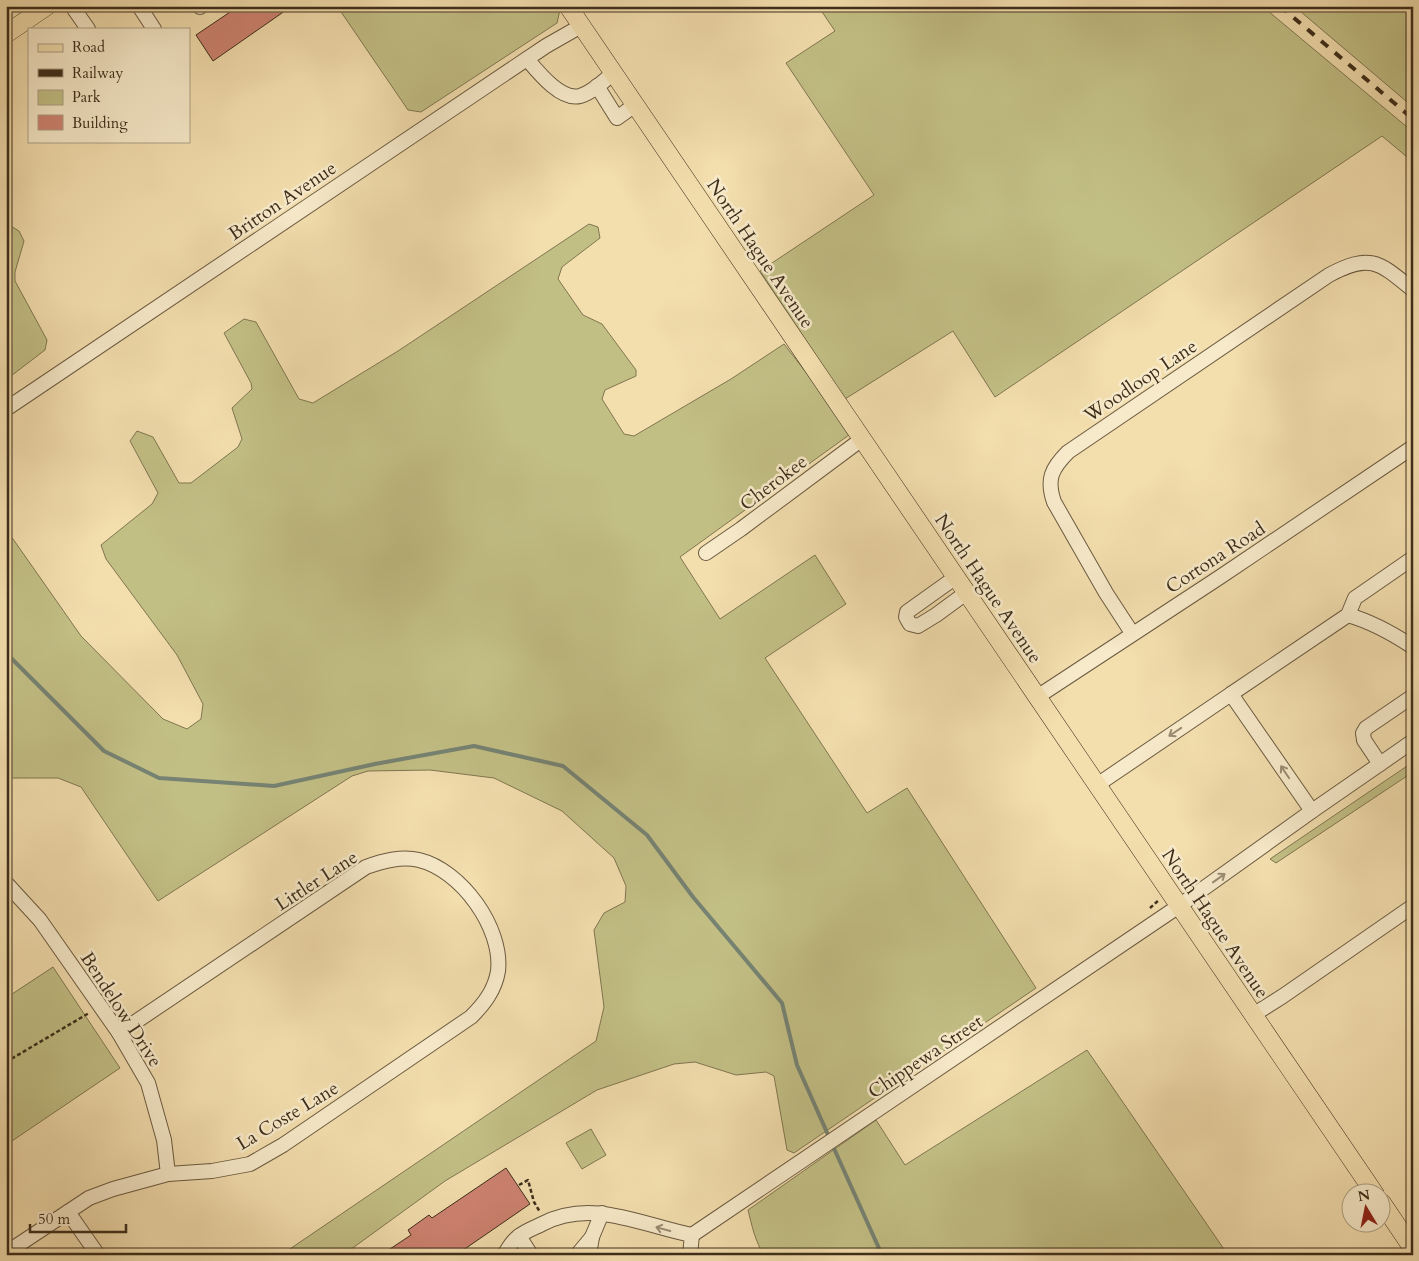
<svg xmlns="http://www.w3.org/2000/svg" width="1419" height="1261" viewBox="0 0 1419 1261" font-family="Cardo,serif">
  <style>
    .green { fill: #c2bf85; stroke: #807650 }
    .lines { fill: none; stroke-linecap: round; stroke-linejoin: round }
    .stream { stroke: #768373; stroke-width: 4 }
    .building { fill: #ce8372; stroke: #3e2e1b }
    .minor-casing { stroke: #6b5a40; stroke-width: 16 }
    .major-casing { stroke: #3e2e1b; stroke-width: 19 }
    .path { stroke: #3e2e1b; stroke-width: 2.5; stroke-dasharray: 4 2.5; stroke-linecap: butt }
    .minor { stroke: #f7eaca; stroke-width: 14 }
    .major { stroke: #f3deae; stroke-width: 18 }
    .rail { stroke: #3e2e1b; stroke-width: 4; stroke-dasharray: 9 9; stroke-linecap: butt }
    .oneway { stroke: #9a8c72 }
    .labels { text-anchor: middle; stroke-width: 5; stroke-linejoin: round; paint-order: stroke }
    .street-label { font-size: 19px; fill: #3e2e1b; stroke: #f7eaca }
  </style>
  <rect width="100%" height="100%" fill="#f3deae"/>
  <filter id="stains"><feTurbulence type="fractalNoise" baseFrequency=".004" numOctaves="4"/><feColorMatrix values="0 0 0 0 .2 0 0 0 0 .09 0 0 0 0 .02 0 0 0 .5 -.17"/></filter>
  <radialGradient id="worn" r=".72"><stop offset=".6" stop-color="#630" stop-opacity="0"/><stop offset="1" stop-color="#630" stop-opacity=".3"/></radialGradient>
  <!-- green -->
  <g class="green">
    <polygon points="337,6 557,6 560,10 557,23 421,112 408,110"/>
    <polygon points="818,6 1262,6 1413,132 1413,162 1382,136 995,397 953,331 845,399 760,271 874,195 786,63 835,31"/>
    <polygon points="1294,6 1413,6 1413,107"/>
    <polygon points="6,223 19,231 24,241 15,272 15,281 47,340 45,350 11,376 6,376"/>
    <polygon points="589,224 598,227 600,238 562,267 558,279 583,315 602,324 636,370 636,376 605,390 602,399 624,434 634,436 731,379 784,344 833,407 849,435 680,557 720,619 815,555 846,604 765,658 867,813 907,788 1036,988 794,1153 787,1150 774,1076 766,1072 736,1075 695,1062 674,1064 597,1090 445,1181 343,1255 281,1255 596,1041 604,1007 594,930 604,913 625,902 626,886 614,858 562,811 494,778 430,770 368,771 352,776 158,901 81,787 58,778 6,778 6,529 81,636 163,719 187,729 201,719 203,704 177,655 106,559 101,545 152,504 158,493 130,441 137,431 153,437 179,483 191,483 238,447 242,439 232,408 252,389 251,383 224,333 244,319 256,322 299,399 313,403 398,351"/>
    <polygon points="1413,762 1413,772 1276,863 1270,859"/>
    <polygon points="53,967 120,1068 6,1145 6,998"/>
    <path d="M1087,1050L1228,1255H764C755,1241 752,1226 748,1210L876,1120L905,1165Z"/>
    <polygon points="591,1129 606,1155 582,1169 566,1143"/>
  </g>
  <g class="lines">
    <!-- stream -->
    <g class="stream">
      <polyline points="6,653 104,751 159,778 274,786 375,764 474,746 563,766 647,835 693,897 782,1003 797,1065 829,1137"/>
      <polyline points="832,1144 882,1255"/>
    </g>
  </g>
  <!-- building -->
  <g class="building">
    <polygon points="239,6 292,6 213,61 196,35"/>
    <polygon points="506,1168 530,1204 456,1255 453,1250 445,1255 381,1255 411,1235 408,1230 429,1215 432,1218"/>
  </g>
  <g class="lines">
    <!-- minor casing -->
    <g class="minor-casing">
      <g id="minor">
        <polyline points="72,6 88,29"/>
        <polyline points="139,6 154,29"/>
        <polyline points="200,6 200,7"/>
        <path d="M527,59C538,72 561,101 580,96C593,92 604,81 613,73"/>
        <polyline points="597,86 617,118 635,105"/>
        <polyline points="6,409 546,46 581,26"/>
        <polyline points="706,553 741,529 862,439"/>
        <polyline points="956,577 907,612 906,617 910,624 918,626 936,615 966,593"/>
        <path d="M1348,615C1372,622 1392,633 1413,647"/>
        <path d="M1132,633L1106,593L1054,502C1046,479 1052,468 1068,452L1329,275C1371,253 1379,262 1413,290"/>
        <polyline points="1231,694 1348,615 1355,598 1413,558"/>
        <polyline points="1037,697 1220,577 1413,447"/>
        <polyline points="1380,764 1413,741"/>
        <polyline points="1312,811 1380,764 1364,740 1363,733 1366,728 1413,696"/>
        <polyline points="6,883 40,920 119,1033 148,1083 164,1140 168,1174"/>
        <polyline points="1253,1015 1283,996 1413,906"/>
        <polyline points="68,1212 98,1255"/>
        <polyline points="692,1235 1179,906 1312,811 1231,694 1097,785"/>
        <polyline points="519,1236 531,1255"/>
        <path d="M6,1253L89,1198L113,1189L168,1174L212,1171L250,1164L283,1145L471,1017C484,1004 495,990 498,971C503,928 461,870 419,860C401,856 383,861 366,867L119,1033"/>
        <path d="M504,1255C508,1249 512,1241 518,1237C525,1231 534,1228 542,1224C592,1198 641,1225 692,1235L690,1255"/>
        <polyline points="577,1255 592,1237"/>
        <polyline points="589,1255 592,1237 602,1213"/>
      </g>
    </g>
    <!-- major casing -->
    <g class="major-casing">
      <g id="major">
        <polyline points="568,6 1375,1194"/>
        <polyline points="6,34 47,6"/>
        <polyline points="1382,1203 1413,1249"/>
      </g>
    </g>
    <!-- path -->
    <g class="path">
      <polyline points="1150,908 1159,900"/>
      <polyline points="6,1062 89,1013"/>
      <polyline points="519,1185 528,1180 534,1202 540,1212"/>
      <polyline points="622,1255 623,1254"/>
    </g>
    <!-- minor -->
    <use href="#minor" class="minor"/>
    <!-- major -->
    <use href="#major" class="major"/>
    <!-- rail -->
    <polyline class="rail" points="1280,6 1413,119"/>
  </g>
  <!-- one-way arrows -->
  <defs><path id="oneway-shaft" d="M-6 0H5M1.5-3L5.5 0L1.5 3" fill="none" stroke-width="1.6" stroke-linecap="round" stroke-linejoin="round" transform="scale(1.25)"/></defs>
  <g class="oneway">
    <use href="#oneway-shaft" transform="translate(1175 732) rotate(146)"/>
    <use href="#oneway-shaft" transform="translate(1285 772) rotate(-124)"/>
    <use href="#oneway-shaft" transform="translate(1219 878) rotate(-36)"/>
    <use href="#oneway-shaft" transform="translate(663 1229) rotate(-165)"/>
  </g>
  <g class="labels">
    <!-- street labels -->
    <g class="street-label">
      <text transform="translate(282 200) rotate(-34)" y="7">Britton Avenue</text>
      <text transform="translate(761 253) rotate(56)" y="7">North Hague Avenue</text>
      <text transform="translate(1140 380) rotate(-34)" y="7">Woodloop Lane</text>
      <text transform="translate(773 482) rotate(-37)" y="7">Cherokee</text>
      <text transform="translate(1215 557) rotate(-33)" y="7">Cortona Road</text>
      <text transform="translate(989 588) rotate(56)" y="7">North Hague Avenue</text>
      <text transform="translate(316 880) rotate(-33)" y="7">Littler Lane</text>
      <text transform="translate(1216 923) rotate(56)" y="7">North Hague Avenue</text>
      <text transform="translate(122 1009) rotate(57)" y="7">Bendelow Drive</text>
      <text transform="translate(925 1056) rotate(-34)" y="7">Chippewa Street</text>
      <text transform="translate(287 1115) rotate(-31)" y="7">La Coste Lane</text>
    </g>
  </g>
  <!-- margin -->
  <rect width="1419" height="1261" fill="none" stroke="#f3deae" stroke-width="25"/>
  <rect x="8" y="8" width="1404" height="1246" fill="none" stroke="#3e2e1b" stroke-width="2.5"/>
  <rect x="12" y="12" width="1394" height="1236" fill="none" stroke="#3e2e1b"/>
  <!-- legend -->
  <rect x="28" y="28" width="162" height="115" fill="#f7eaca" stroke="#ad9f84"/>
  <rect x="38" y="44" width="25" height="8" fill="#f3deae" stroke="#ad9f84"/>
  <text x="72" y="52" font-size="15" fill="#3e2e1b">Road</text>
  <rect x="38" y="69" width="25" height="8" fill="#3e2e1b" stroke="#ad9f84"/>
  <text x="72" y="78" font-size="15" fill="#3e2e1b">Railway</text>
  <rect x="38" y="90" width="25" height="15" fill="#c2bf85" stroke="#ad9f84"/>
  <text x="72" y="102" font-size="15" fill="#3e2e1b">Park</text>
  <rect x="38" y="115" width="25" height="15" fill="#ce8372" stroke="#ad9f84"/>
  <text x="72" y="128" font-size="15" fill="#3e2e1b">Building</text>
  <!-- north arrow -->
  <g transform="translate(1366 1208) rotate(350)"><circle r="24" fill="#f7eaca" stroke="#ad9f84"/>
  <path d="M0-4L9 19L0 12L-9 19Z" fill="#8f2418"/>
  <text y="-8" font-size="14" font-weight="bold" text-anchor="middle" fill="#3e2e1b">N</text>
  </g>
  <!-- scale -->
  <path d="M30 1224v8h96v-8" fill="none" stroke="#3e2e1b" stroke-width="2.5"/>
  <text x="38" y="1224" font-size="15" fill="#3e2e1b" stroke="#f7eaca" stroke-width="4" paint-order="stroke">50 m</text>
  <rect width="100%" height="100%" filter="url(#stains)"/>
  <rect width="100%" height="100%" fill="url(#worn)"/>
</svg>
